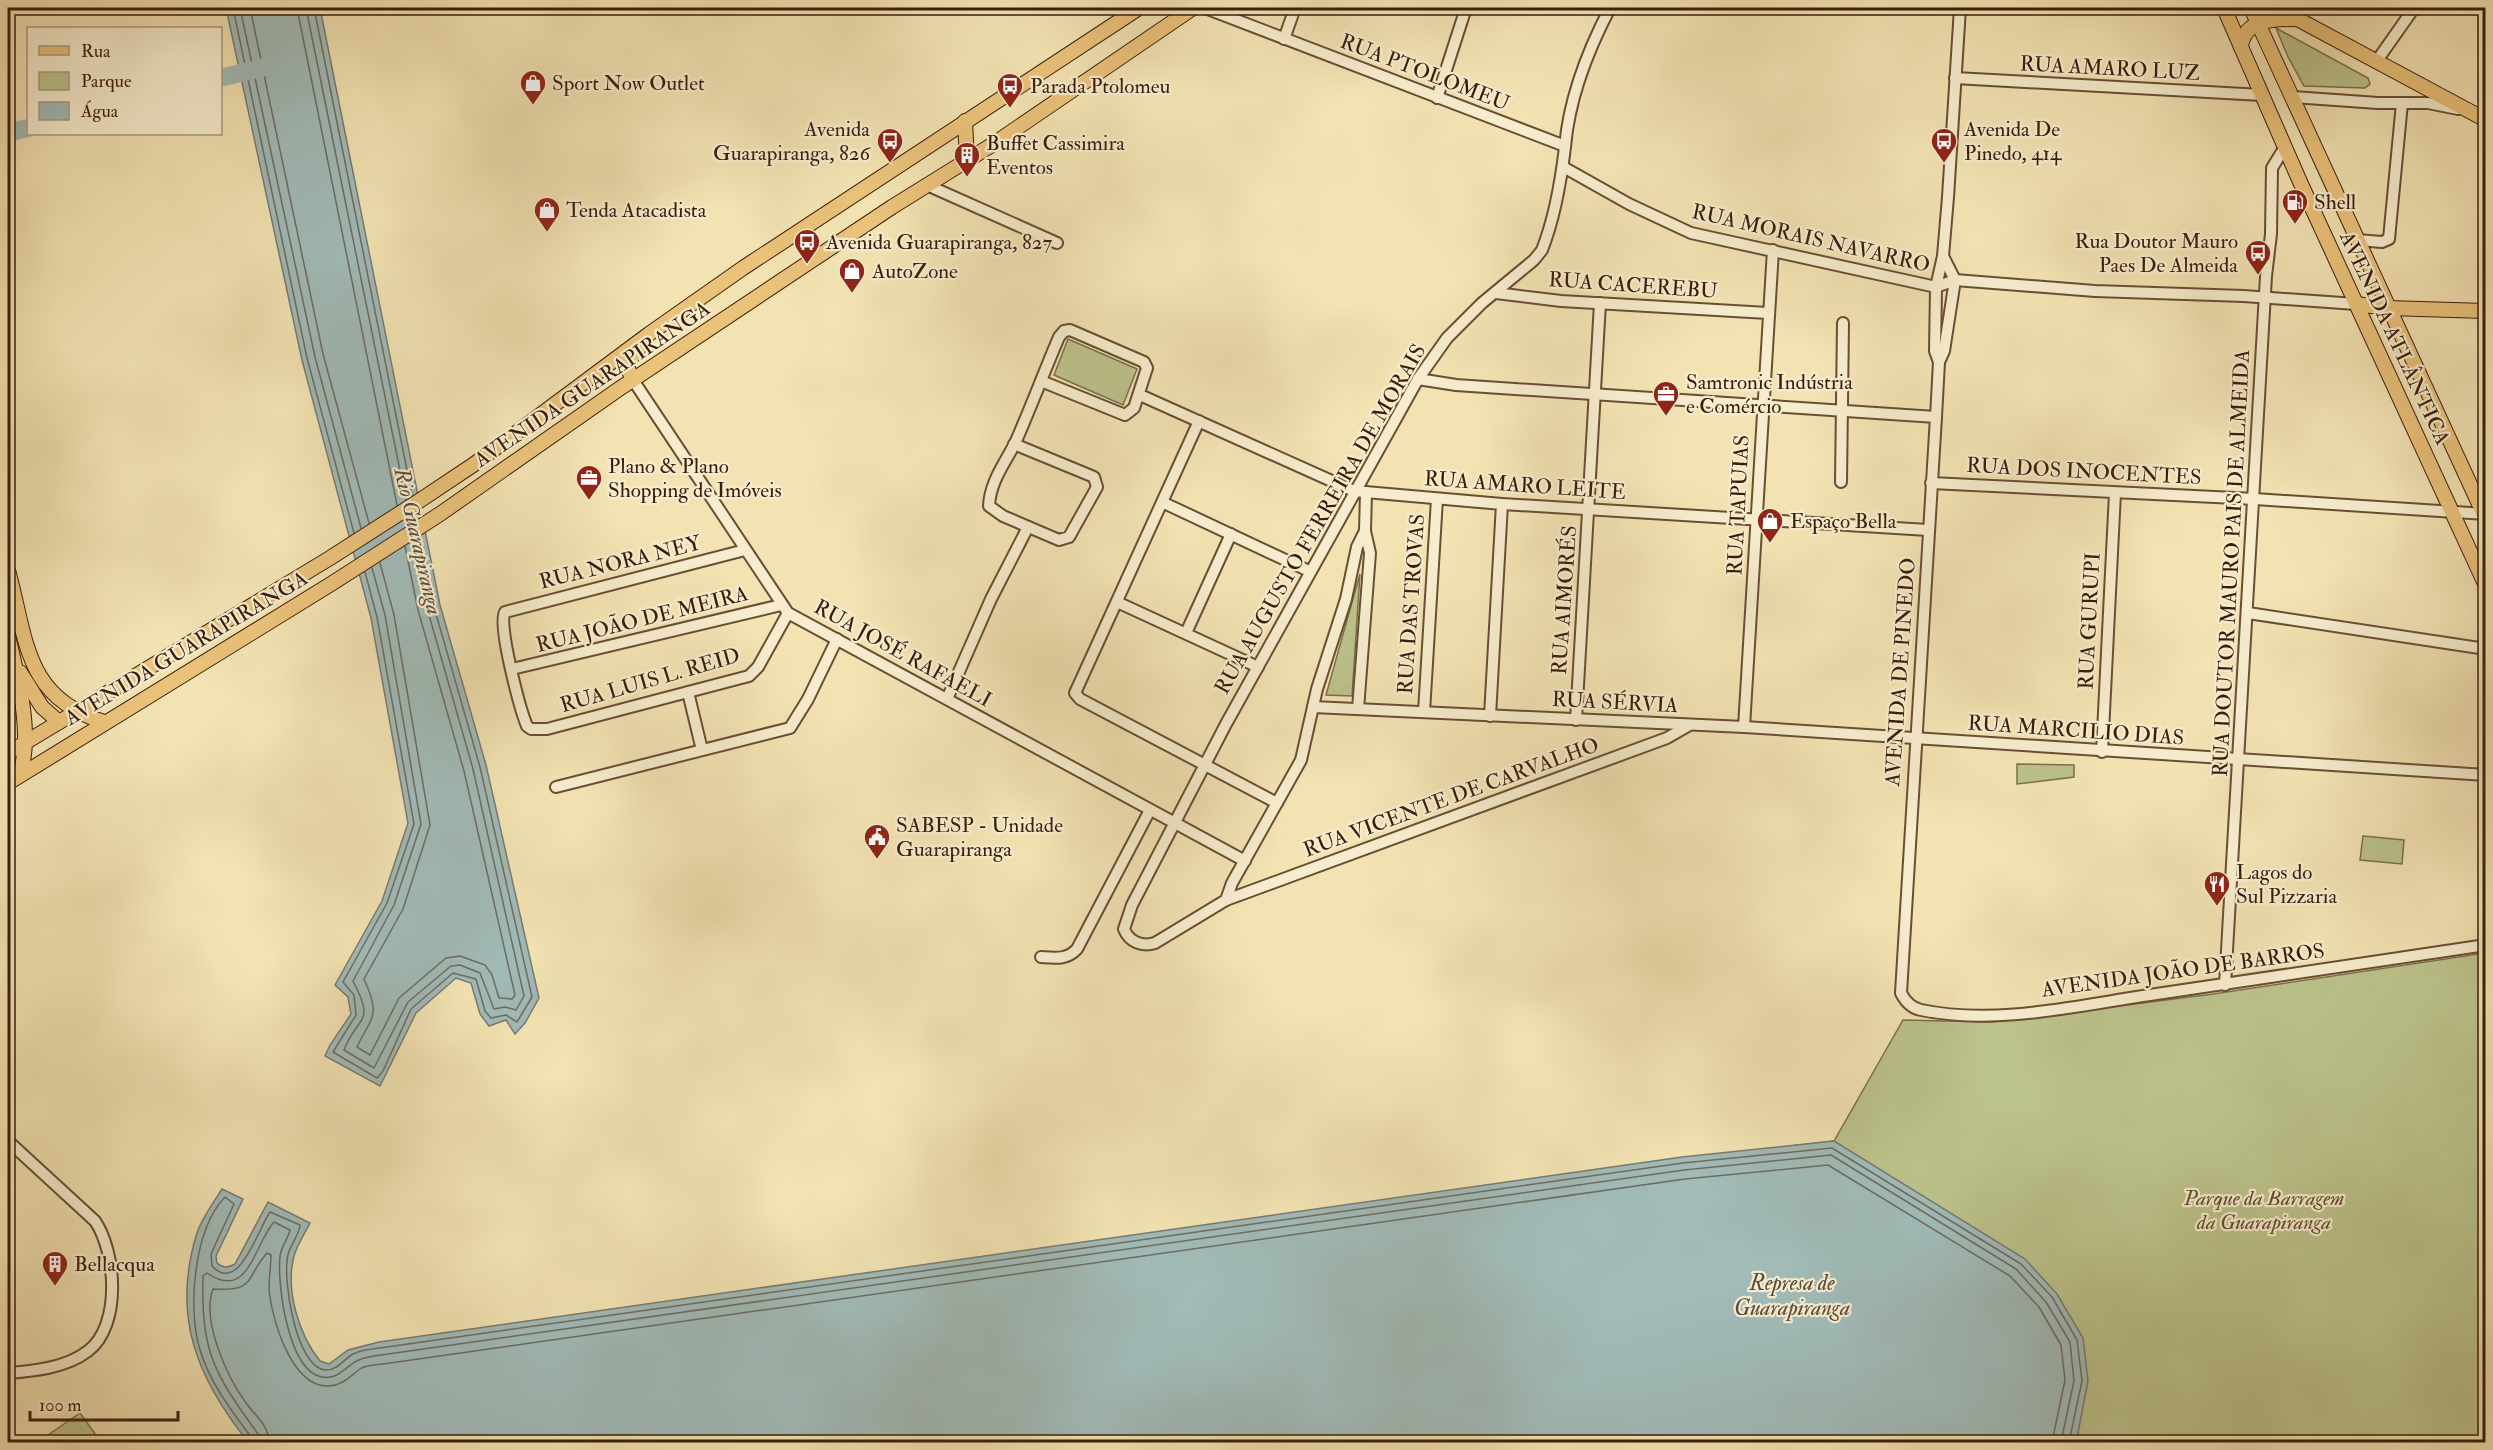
<svg xmlns="http://www.w3.org/2000/svg" width="2493" height="1450" viewBox="0 0 2493 1450" font-family="'IM FELL Double Pica',serif">
  <style>
    .green { fill: #bcc38b; stroke: #7c704a; stroke-width: 1.5 }
    .water { fill: #a1bbb8; stroke: #787b72; stroke-width: 1.5 }
    .lines { fill: none; stroke-linecap: round; stroke-linejoin: round }
    .shore { stroke: #6e6c61; stroke-width: 1.5 }
    .river { stroke: #a1bbb8; stroke-width: 18 }
    .minor-casing { stroke: #694e34; stroke-width: 14 }
    .major-casing { stroke: #3b1c0a; stroke-width: 16 }
    .minor { stroke: #f7edce; stroke-width: 10 }
    .major { stroke: #eac27a; stroke-width: 14 }
    .labels { text-anchor: middle; stroke-width: 4.5; stroke-linejoin: round; paint-order: stroke }
    .street-label { font-size: 21px; fill: #3b1c0a; stroke: #f7edce }
    .poi-label { font-size: 21px; fill: #3b1c0a; stroke: #f7edce; text-anchor: start }
    .park-label { font-size: 21px; font-style: italic; fill: #624e31; stroke: #f7edce }
    .water-label { font-size: 22px; font-style: italic; fill: #5a4c3e; stroke: #f7edce }
  </style>
  <rect width="100%" height="100%" fill="#f3e3b3"/>
  <filter id="stains"><feTurbulence type="fractalNoise" baseFrequency=".00333" numOctaves="4"/><feColorMatrix values="0 0 0 0 .2 0 0 0 0 .09 0 0 0 0 .02 0 0 0 .5 -.17"/></filter>
  <radialGradient id="worn" r=".72"><stop offset=".6" stop-color="#630" stop-opacity="0"/><stop offset="1" stop-color="#630" stop-opacity=".3"/></radialGradient>
  <!-- green -->
  <g class="green">
    <polygon points="2276,28 2368,78 2370,84 2365,88 2304,86 2288,57"/>
    <polygon points="1068,339 1137,369 1123,405 1054,375"/>
    <polygon points="1360,574 1352,696 1326,695"/>
    <polygon points="2017,764 2074,765 2074,777 2017,784"/>
    <polygon points="2363,836 2404,840 2402,864 2360,860"/>
    <polygon points="2485,953 2485,1442 2079,1442 2078,1434 2074,1442 1781,1147 1834,1141 1903,1020 1993,1022 2213,994"/>
    <polygon points="80,1413 101,1442 38,1442"/>
  </g>
  <!-- water -->
  <g class="water">
    <polygon points="226,8 320,8 440,605 486,765 539,998 525,1023 515,1034 506,1020 489,1026 480,1014 471,983 456,978 416,1013 380,1086 325,1056 330,1045 351,1014 348,997 335,985 382,901 408,823 371,618 302,360"/>
    <path d="M1834,1141L2025,1259L2057,1294L2083,1338L2088,1381L2078,1433L2074,1442H248C197,1378 171,1316 197,1233C202,1218 214,1202 222,1189L243,1199L216,1256L217,1263C223,1268 227,1268 235,1264L268,1202L310,1223C305,1233 297,1245 294,1256C285,1290 299,1335 320,1361L329,1364L348,1350L379,1342L1682,1157Z"/>
  </g>
  <g class="lines">
    <!-- shore -->
    <g class="shore">
      <polyline points="233,8 307,358 354,533"/>
      <polyline points="240,8 315,357 361,528"/>
      <polyline points="250,8 323,354 369,523"/>
      <polyline points="297,8 397,505"/>
      <polyline points="306,8 406,500"/>
      <polyline points="314,8 412,495"/>
      <path d="M380,563L394,615L430,825L403,909L364,979C381,1016 372,1016 357,1047L370,1055L399,998L446,958L460,956L485,965L492,975L499,998L512,999L515,995L464,771L418,610L405,546"/>
      <path d="M372,568L385,615L421,824L394,905L353,981C376,1025 358,1014 344,1050L374,1068L408,1002L451,966L460,965L480,973L494,1009L505,1007L516,1010L524,996L473,769L427,608L413,541"/>
      <polyline points="365,572 377,617 414,824 387,903 343,982 354,995 356,1015 333,1052 377,1078 383,1071 411,1009 453,973 476,979 485,1011 491,1018 506,1015 517,1022 532,997 480,767 434,607 420,536"/>
      <path d="M253,1442L251,1437C231,1410 210,1383 200,1350C187,1309 194,1229 225,1197L234,1204L211,1254L212,1266C239,1295 258,1229 270,1212L300,1225C299,1236 290,1245 288,1255C282,1278 296,1369 326,1370C338,1370 344,1359 353,1354C361,1350 371,1349 380,1348L1683,1163L1832,1148L2021,1264L2052,1297L2077,1340L2082,1381L2069,1442"/>
      <path d="M260,1442L258,1434C214,1373 201,1353 203,1276L207,1273C249,1302 254,1244 274,1222L290,1230C288,1239 281,1247 280,1256C277,1284 288,1371 322,1377C339,1380 345,1366 359,1360C365,1357 374,1356 381,1355L1684,1170L1831,1155L2016,1269L2046,1302L2070,1342L2074,1381L2061,1442"/>
      <path d="M269,1442C269,1426 255,1415 246,1403C227,1377 201,1320 213,1289C256,1292 245,1278 267,1253L271,1255C271,1266 269,1277 269,1288C271,1317 291,1388 329,1386C342,1386 350,1376 360,1369C366,1365 376,1365 383,1364L1685,1179L1828,1165L2010,1276L2039,1307L2061,1345L2065,1380L2052,1442"/>
    </g>
    <!-- river -->
    <g class="river">
      <polyline points="220,78 265,67"/>
      <polyline points="8,133 28,128"/>
    </g>
    <!-- minor casing -->
    <g class="minor-casing">
      <g id="minor">
        <polyline points="1205,8 1565,146"/>
        <path d="M1960,8L1948,197L1943,256L1936,287L1935,351L1939,362L1936,417L1901,993C1905,1001 1911,1008 1921,1010C1993,1025 2071,1007 2143,996C2257,980 2371,963 2486,945"/>
        <polyline points="1284,39 1295,8"/>
        <polyline points="2376,62 2414,8"/>
        <polyline points="1955,78 2262,95"/>
        <polyline points="2293,97 2378,103 2428,103 2458,109"/>
        <polyline points="1437,98 1466,8"/>
        <polyline points="1565,168 1629,204 1691,233 1936,287 1955,280 2095,291 2244,296 2356,304"/>
        <polyline points="927,185 1057,243"/>
        <polyline points="2357,240 2382,242 2389,239 2402,103"/>
        <polyline points="1496,293 1561,301 1768,313"/>
        <polyline points="1939,362 1944,351 1955,280 1943,256"/>
        <polyline points="1418,379 1456,385 1936,417"/>
        <polyline points="633,380 788,613 1245,861"/>
        <polyline points="1140,395 1354,491 1502,504 1928,530"/>
        <polyline points="1199,421 1075,693 1080,699 1277,803"/>
        <path d="M1014,444L1094,477L1097,487L1069,537L1059,540L1003,516L989,506C990,481 1006,462 1016,441C1031,407 1044,372 1059,337L1064,331L1070,330L1144,362L1147,368L1134,408L1125,415L1041,381"/>
        <polyline points="1841,482 1843,323"/>
        <polyline points="1931,483 2255,499 2486,514"/>
        <path d="M1366,492L1365,531L1357,547L1346,599L1317,689L1301,760L1232,883L1226,900L1155,943C1142,947 1129,942 1124,929L1132,905L1226,724L1418,379L1447,338L1482,303L1534,260L1542,250C1555,217 1561,181 1565,147C1569,99 1588,50 1610,8"/>
        <polyline points="1164,503 1309,571"/>
        <path d="M745,550L505,612C497,623 520,709 527,726L531,729H547L749,676L758,667L788,613"/>
        <polyline points="1117,602 1258,667"/>
        <polyline points="2248,613 2486,649"/>
        <polyline points="1186,633 1231,534"/>
        <polyline points="512,669 781,605"/>
        <polyline points="688,692 702,750"/>
        <polyline points="947,699 991,599 1028,527"/>
        <polyline points="1313,707 1744,727 2486,775"/>
        <polyline points="1358,709 1370,553 1365,531"/>
        <polyline points="1424,712 1437,499"/>
        <polyline points="1490,716 1502,504"/>
        <polyline points="1576,720 1600,303"/>
        <polyline points="1744,727 1773,250"/>
        <polyline points="2102,752 2115,493"/>
        <polyline points="556,787 790,728 808,699 837,639"/>
        <polyline points="1226,900 1667,738 1688,726"/>
        <path d="M1041,957C1055,958 1067,960 1077,949L1150,810"/>
        <polyline points="2225,985 2266,276 2271,234 2272,168 2285,147"/>
        <path d="M8,1141L95,1221C116,1252 122,1325 88,1351C66,1368 34,1371 8,1373"/>
      </g>
    </g>
    <!-- major casing -->
    <g class="major-casing">
      <g id="major">
        <polyline points="2224,8 2301,184 2486,586"/>
        <polyline points="2251,8 2486,519"/>
        <polyline points="2277,8 2486,120"/>
        <path d="M2241,47C2244,19 2274,19 2295,19"/>
        <polyline points="965,121 967,160"/>
        <polyline points="2356,304 2387,308 2486,311"/>
        <polyline points="633,380 626,364 639,348"/>
        <path d="M8,570C27,639 24,698 104,722"/>
        <path d="M8,636C18,679 33,732 20,775"/>
        <polyline points="20,672 42,707 59,722"/>
        <polyline points="8,753 330,558 419,501 473,465 649,334 743,268 1139,8"/>
        <polyline points="8,783 331,584 440,514 619,389 892,207 995,143 1193,8"/>
      </g>
    </g>
    <!-- minor -->
    <use href="#minor" class="minor"/>
    <!-- major -->
    <use href="#major" class="major"/>
  </g>
  <!-- icons -->
  <defs>
    <g id="shop-pin" transform="scale(1.35)"><path d="M0 17L-7.5 6A9.5 9.5 0 1 1 7.5 6Z" fill="#8f2418" stroke="#f7edce"/><path d="M-5-2.5h2.3a2.7 3.5 0 0 1 5.4 0H5L5.5 6h-11ZM-1.5-2.5h3a1.5 2.3 0 0 0-3 0Z" fill="#fff"/></g>
    <g id="bus-pin" transform="scale(1.35)"><path d="M0 17L-7.5 6A9.5 9.5 0 1 1 7.5 6Z" fill="#8f2418" stroke="#f7edce"/><path d="M-5-6H5V4H4V6H2V4H-2V6H-4V4H-5ZM-3.5-4V0h7V-4ZM-3.5 1.2v1.5H-2V1.2ZM2 1.2v1.5H3.5V1.2Z" fill="#fff"/></g>
    <g id="building-pin" transform="scale(1.35)"><path d="M0 17L-7.5 6A9.5 9.5 0 1 1 7.5 6Z" fill="#8f2418" stroke="#f7edce"/><path d="M-4-6H4V6H1V3H-1V6H-4ZM-2.5-4.3h1.7v1.8h-1.7ZM.8-4.3h1.7v1.8H.8ZM-2.5-1h1.7V.8h-1.7ZM.8-1h1.7V.8H.8Z" fill="#fff"/></g>
    <g id="fuel-pin" transform="scale(1.35)"><path d="M0 17L-7.5 6A9.5 9.5 0 1 1 7.5 6Z" fill="#8f2418" stroke="#f7edce"/><path d="M-5.5-6h7V0h2V4h1.3V-2.5L3-4.5l.8-.8L6-3V5H2.5V1h-1V6h-7ZM-4.2-4.7v3.2H.2V-4.7Z" fill="#fff"/></g>
    <g id="office-pin" transform="scale(1.35)"><path d="M0 17L-7.5 6A9.5 9.5 0 1 1 7.5 6Z" fill="#8f2418" stroke="#f7edce"/><path d="M-6-3h4V-5.5h4V-3h4V5H-6ZM-1-4.5V-3h2v-1.5ZM-6 0V1H6V0Z" fill="#fff"/></g>
    <g id="civic-pin" transform="scale(1.35)"><path d="M0 17L-7.5 6A9.5 9.5 0 1 1 7.5 6Z" fill="#8f2418" stroke="#f7edce"/><path d="M-.6-6.5H3V-4.5H.6V-3L4-1V1h2V6H-6V1h2V-1L-.6-3ZM-1.2 2.5V6h2.4V2.5Z" fill="#fff"/></g>
    <g id="restaurant-pin" transform="scale(1.35)"><path d="M0 17L-7.5 6A9.5 9.5 0 1 1 7.5 6Z" fill="#8f2418" stroke="#f7edce"/><path d="M-5-6h1v4h1v-4h1v4h1v-4h1v5L-1.5 .5V6h-2V.5L-5-1ZM5-6V6H3V1.5H1.5Q1.5-4 5-6Z" fill="#fff"/></g>
  </defs>
  <g fill-rule="evenodd">
    <use href="#shop-pin" x="533" y="83"/>
    <use href="#bus-pin" x="1010" y="86"/>
    <use href="#bus-pin" x="890" y="141"/>
    <use href="#bus-pin" x="1944" y="141"/>
    <use href="#building-pin" x="967" y="155"/>
    <use href="#fuel-pin" x="2295" y="202"/>
    <use href="#shop-pin" x="547" y="210"/>
    <use href="#bus-pin" x="807" y="242"/>
    <use href="#bus-pin" x="2258" y="253"/>
    <use href="#shop-pin" x="852" y="271"/>
    <use href="#office-pin" x="1666" y="394"/>
    <use href="#office-pin" x="589" y="478"/>
    <use href="#shop-pin" x="1770" y="521"/>
    <use href="#civic-pin" x="877" y="837"/>
    <use href="#restaurant-pin" x="2217" y="884"/>
    <use href="#building-pin" x="55" y="1264"/>
  </g>
  <g class="labels">
    <!-- street labels -->
    <g class="street-label">
      <text transform="translate(2110 68) rotate(3)" y="7">RUA AMARO LUZ</text>
      <text transform="translate(1425 72) rotate(21)" y="7">RUA PTOLOMEU</text>
      <text transform="translate(1811 238) rotate(13)" y="7">RUA MORAIS NAVARRO</text>
      <text transform="translate(1633 285) rotate(4)" y="7">RUA CACEREBU</text>
      <text transform="translate(2395 338) rotate(65)" y="7">AVENIDA ATLÂNTICA</text>
      <text transform="translate(592 384) rotate(-34)" y="7">AVENIDA GUARAPIRANGA</text>
      <text transform="translate(2084 471) rotate(3)" y="7">RUA DOS INOCENTES</text>
      <text transform="translate(1525 485) rotate(4)" y="7">RUA AMARO LEITE</text>
      <text transform="translate(1738 505) rotate(-87)" y="7">RUA TAPUIAS</text>
      <text transform="translate(1320 519) rotate(-60)" y="7">RUA AUGUSTO FERREIRA DE MORAIS</text>
      <text transform="translate(620 562) rotate(-14)" y="7">RUA NORA NEY</text>
      <text transform="translate(2231 563) rotate(-87)" y="7">RUA DOUTOR MAURO PAIS DE ALMEIDA</text>
      <text transform="translate(1564 600) rotate(-86)" y="7">RUA AIMORÉS</text>
      <text transform="translate(1411 604) rotate(-86)" y="7">RUA DAS TROVAS</text>
      <text transform="translate(642 619) rotate(-14)" y="7">RUA JOÃO DE MEIRA</text>
      <text transform="translate(2089 621) rotate(-87)" y="7">RUA GURUPI</text>
      <text transform="translate(186 648) rotate(-31)" y="7">AVENIDA GUARAPIRANGA</text>
      <text transform="translate(903 653) rotate(29)" y="7">RUA JOSÉ RAFAELI</text>
      <text transform="translate(1900 672) rotate(-86)" y="7">AVENIDA DE PINEDO</text>
      <text transform="translate(650 680) rotate(-16)" y="7">RUA LUIS L. REID</text>
      <text transform="translate(1615 702) rotate(3)" y="7">RUA SÉRVIA</text>
      <text transform="translate(2076 730) rotate(4)" y="7">RUA MARCILIO DIAS</text>
      <text transform="translate(1451 797) rotate(-20)" y="7">RUA VICENTE DE CARVALHO</text>
      <text transform="translate(2183 970) rotate(-8)" y="7">AVENIDA JOÃO DE BARROS</text>
    </g>
    <!-- poi labels -->
    <g class="poi-label">
      <text x="552" y="90">Sport Now Outlet</text>
      <text x="1030" y="93">Parada Ptolomeu</text>
      <text x="870" y="136" text-anchor="end">Avenida<tspan x="870" dy="24">Guarapiranga, 826</tspan></text>
      <text x="1964" y="136">Avenida De<tspan x="1964" dy="24">Pinedo, 414</tspan></text>
      <text x="986" y="150">Buffet Cassimira<tspan x="986" dy="24">Eventos</tspan></text>
      <text x="2314" y="209">Shell</text>
      <text x="566" y="217">Tenda Atacadista</text>
      <text x="2238" y="248" text-anchor="end">Rua Doutor Mauro<tspan x="2238" dy="24">Paes De Almeida</tspan></text>
      <text x="826" y="249">Avenida Guarapiranga, 827</text>
      <text x="872" y="278">AutoZone</text>
      <text x="1686" y="389">Samtronic Indústria<tspan x="1686" dy="24">e Comércio</tspan></text>
      <text x="608" y="473">Plano &amp; Plano<tspan x="608" dy="24">Shopping de Imóveis</tspan></text>
      <text x="1790" y="528">Espaço Bella</text>
      <text x="896" y="832">SABESP - Unidade<tspan x="896" dy="24">Guarapiranga</tspan></text>
      <text x="2236" y="879">Lagos do<tspan x="2236" dy="24">Sul Pizzaria</tspan></text>
      <text x="74" y="1271">Bellacqua</text>
    </g>
    <!-- park labels -->
    <g class="park-label">
      <text x="2264" y="1205">Parque da Barragem<tspan x="2264" dy="24">da Guarapiranga</tspan></text>
    </g>
    <!-- water labels -->
    <g class="water-label">
      <text transform="translate(419 541) rotate(77)" y="8">Rio Guarapiranga</text>
      <text x="1792" y="1290">Represa de<tspan x="1792" dy="25">Guarapiranga</tspan></text>
    </g>
  </g>
  <!-- margin -->
  <rect width="2493" height="1450" fill="none" stroke="#f3e3b3" stroke-width="30"/>
  <rect x="9" y="9" width="2475" height="1432" fill="none" stroke="#3b1c0a" stroke-width="3"/>
  <rect x="15" y="15" width="2463" height="1420" fill="none" stroke="#3b1c0a" stroke-width="1.5"/>
  <!-- legend -->
  <rect x="27" y="27" width="195" height="108" fill="#f7edce" stroke="#ac9980" stroke-width="1.5"/>
  <rect x="39" y="46" width="30" height="9" fill="#eac27a" stroke="#ac9980" stroke-width="1.5"/>
  <text x="81" y="57" font-size="18" fill="#3b1c0a">Rua</text>
  <rect x="39" y="72" width="30" height="18" fill="#bcc38b" stroke="#ac9980" stroke-width="1.5"/>
  <text x="81" y="87" font-size="18" fill="#3b1c0a">Parque</text>
  <rect x="39" y="102" width="30" height="18" fill="#a1bbb8" stroke="#ac9980" stroke-width="1.5"/>
  <text x="81" y="117" font-size="18" fill="#3b1c0a">Água</text>
  <!-- scale -->
  <path d="M30 1411v9h148v-9" fill="none" stroke="#3b1c0a" stroke-width="3"/>
  <text x="39" y="1411" font-size="18" fill="#3b1c0a" stroke="#f7edce" stroke-width="4.5" paint-order="stroke">100 m</text>
  <rect width="100%" height="100%" filter="url(#stains)"/>
  <rect width="100%" height="100%" fill="url(#worn)"/>
</svg>
